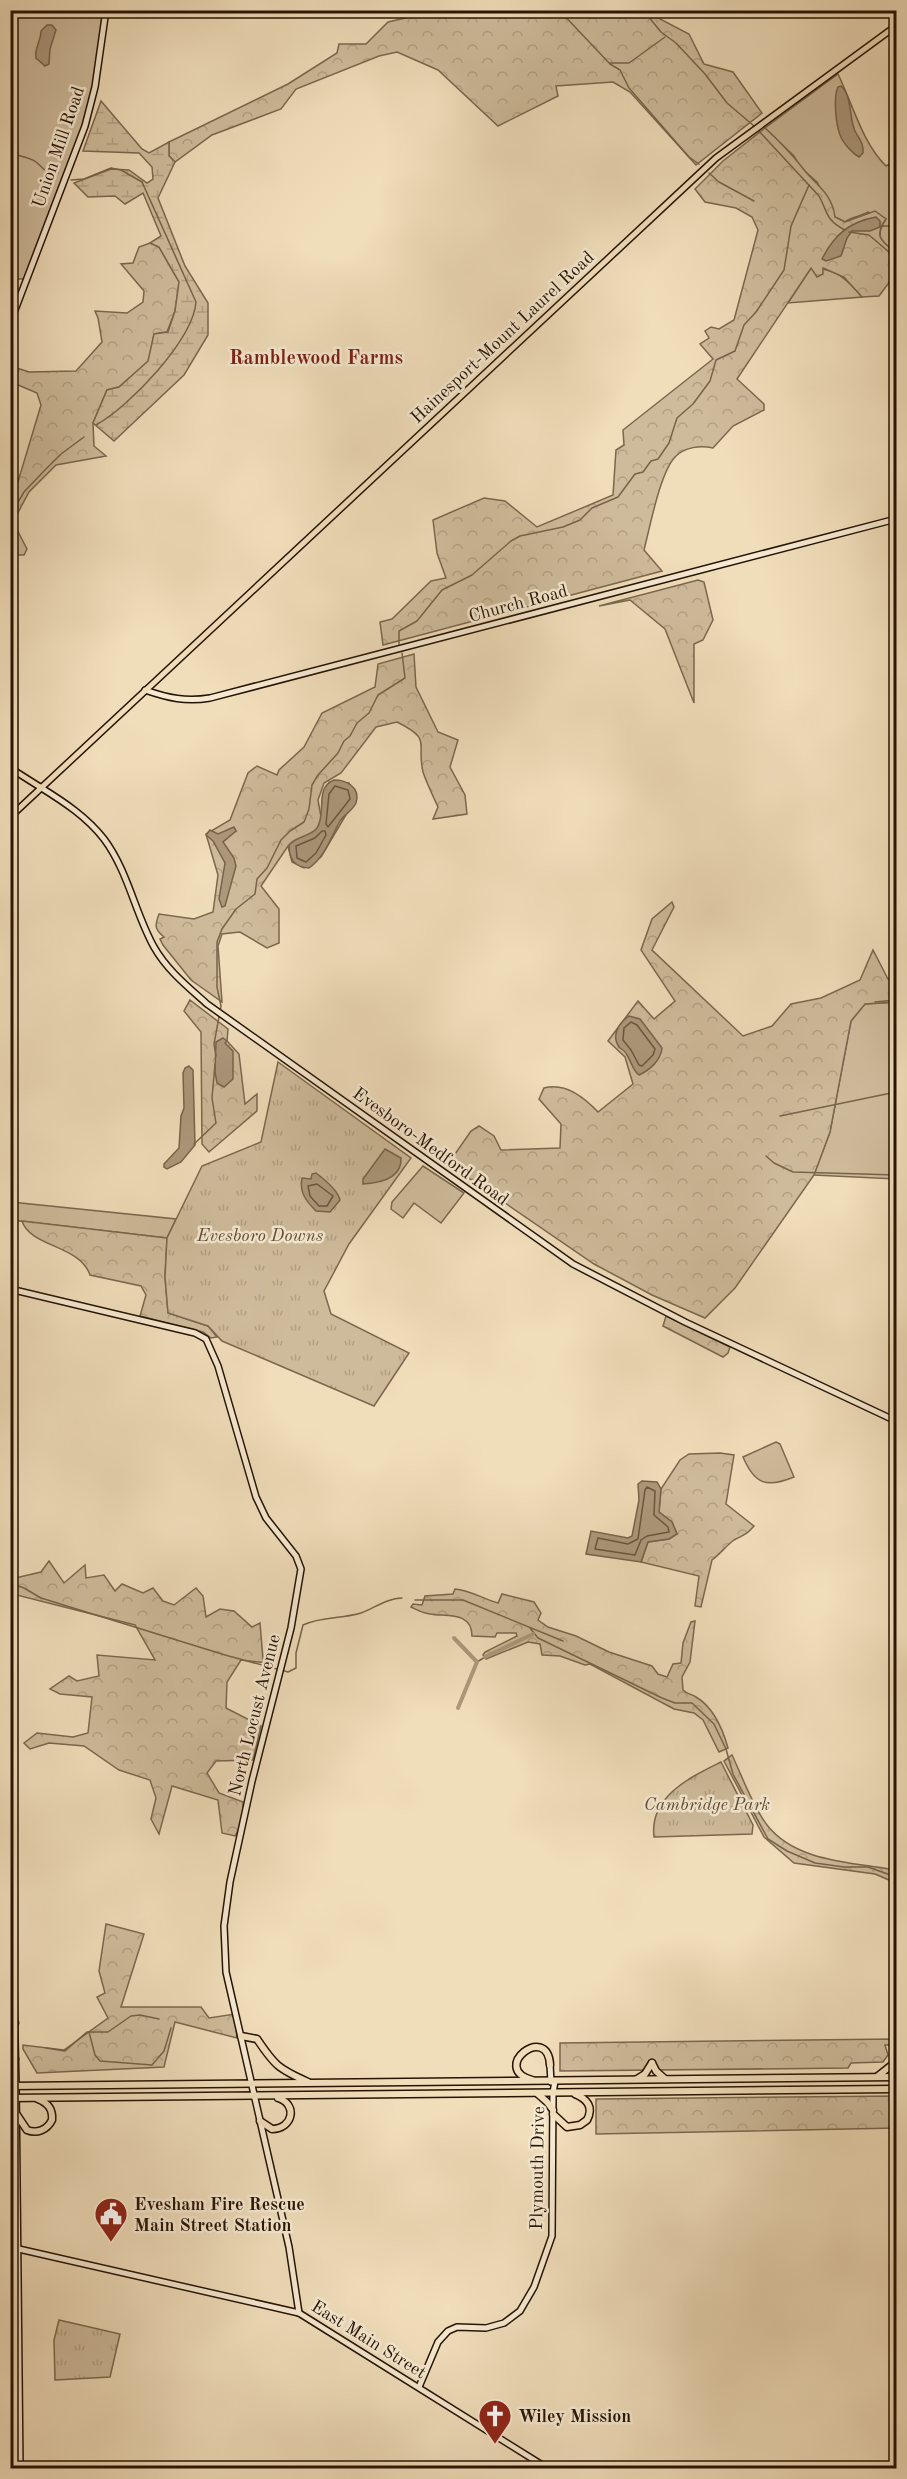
<svg xmlns="http://www.w3.org/2000/svg" width="907" height="2479" viewBox="0 0 907 2479" font-family="'Old Standard TT',serif">
  <style>
    .grass { fill: #cebb9b; stroke: #7a674e; stroke-width: 1.5 }
    .forest { fill: url(#forest-crowns); stroke: #7a674e; stroke-width: 1.5 }
    .wetland { fill: url(#wetland-marsh); stroke: #7a674e; stroke-width: 1.5 }
    .park { fill: url(#park-tufts); stroke: #7a674e; stroke-width: 1.5 }
    .water { fill: #ac987b; stroke: #77634a; stroke-width: 1.5 }
    .lines { fill: none; stroke-linecap: round; stroke-linejoin: round }
    .shore { stroke: #6a563e; stroke-width: 1.5 }
    .stream { stroke: #77634a; stroke-width: 1.5 }
    .canal { stroke: #ac987b; stroke-width: 4 }
    .secondary-casing { stroke: #271301; stroke-width: 8 }
    .primary-casing { stroke: #271301; stroke-width: 8 }
    .highway-casing { stroke: #271301; stroke-width: 9 }
    .secondary { stroke: #f5e9d2; stroke-width: 5 }
    .primary { stroke: #f0ddba; stroke-width: 5 }
    .highway { stroke: #f0ddba; stroke-width: 6 }
    .labels { text-anchor: middle; stroke-width: 5; stroke-linejoin: round; paint-order: stroke }
    .street-label { font-size: 18px; fill: #271301; stroke: #f5e9d2 }
    .park-label { font-size: 18px; font-style: italic; fill: #614e37; stroke: #f5e9d2 }
    .poi-label { font-size: 18px; font-weight: bold; fill: #271301; stroke: #f5e9d2; text-anchor: start }
    .neighbourhood-label { font-size: 20px; font-weight: bold; fill: #7a1f14; stroke: #f5e9d2 }
  </style>
  <defs>
    <pattern id="forest-crowns" width="20" height="18" patternUnits="userSpaceOnUse" patternTransform="scale(1.5)"><rect width="20" height="18" fill="#cebb9b"/><path d="M2 6a3 3 0 1 1 6 0M12 15a3 3 0 1 1 6 0" fill="none" stroke="#b1a084"/></pattern>
    <pattern id="wetland-marsh" width="20" height="14" patternUnits="userSpaceOnUse" patternTransform="scale(1.5)"><rect width="20" height="14" fill="#cebb9b"/><path d="M1 5h8M5 5V1M11 12h8M15 12V8" fill="none" stroke="#b1a084"/></pattern>
    <pattern id="park-tufts" width="24" height="20" patternUnits="userSpaceOnUse" patternTransform="scale(1.5)"><rect width="24" height="20" fill="#cebb9b"/><path d="M3 7l-1-3M5 7V3M7 7l1-3M15 17l-1-3M17 17v-4M19 17l1-3" fill="none" stroke="#b1a084"/></pattern>
  </defs>
  <rect width="100%" height="100%" fill="#f0ddba"/>
  <filter id="stains"><feTurbulence type="fractalNoise" baseFrequency=".00333" numOctaves="4"/><feColorMatrix values="0 0 0 0 .2 0 0 0 0 .09 0 0 0 0 .02 0 0 0 .5 -.17"/></filter>
  <radialGradient id="worn" r=".72"><stop offset=".6" stop-color="#630" stop-opacity="0"/><stop offset="1" stop-color="#630" stop-opacity=".3"/></radialGradient>
  <!-- grass -->
  <g class="grass">
    <polygon points="10,11 105,11 93,97 27,279 11,279"/>
    <path d="M838,74C853,105 862,142 886,166L891,163L896,168V253C881,241 874,237 886,219L868,212C860,217 850,217 845,222L835,217L817,182L801,168L794,156L765,128Z"/>
    <path d="M811,268C836,268 847,279 862,297L788,303Z"/>
    <polygon points="896,1002 896,1179 814,1175 830,1132 851,1021 865,1004"/>
    <polygon points="423,1166 464,1193 441,1223 414,1203 403,1218 391,1209 392,1202"/>
    <polygon points="11,1202 176,1219 167,1238 11,1220"/>
    <path d="M776,1442L780,1444L794,1477C767,1488 755,1485 743,1457Z"/>
  </g>
  <!-- forest -->
  <g class="forest">
    <polygon points="436,11 651,11 658,18 689,34 704,64 733,72 762,113 696,165 630,92 613,82 556,86 558,96 498,126 438,70 397,52 379,56 296,89 281,109 212,135 175,162 169,156 169,142 288,84 337,53 339,44 366,44 388,22"/>
    <path d="M765,128C778,140 790,152 801,166C814,184 832,192 835,217L845,222L875,211L886,219C873,237 882,241 896,253V283L891,280L879,296L862,297L844,277L823,268V274L817,277L811,268L737,379L764,404V410L733,426L713,448C701,445 684,447 675,457C660,473 650,527 644,550L662,571L383,645L380,622L392,619L431,581L446,578L437,553L433,520L484,498L505,501L537,527L613,495L616,450L624,445L623,430L713,359L700,344L709,338L705,331L711,327L719,329L734,320L758,230L752,217L736,208L705,202L695,189L723,161Z"/>
    <polygon points="150,243 159,247 179,282 175,311 167,332 154,334 149,361 119,387 107,390 93,423 94,446 106,456 56,465 29,492 13,522 27,549 24,555 11,555 11,505 41,405 37,393 11,382 11,366 29,372 76,371 102,342 98,318 95,311 127,313 143,302 144,291 121,264 133,263 139,247"/>
    <polygon points="698,580 704,582 713,620 703,640 694,644 694,703 665,629 630,600 599,606"/>
    <path d="M414,654L416,687L438,732L458,740L450,767L465,795L467,814L433,819L438,807C433,796 427,784 423,772C416,742 433,740 397,722L376,727L341,773L324,783L318,800L321,817L329,782L349,783L356,798L321,857L304,868L292,862L288,846L261,886L279,909V943L267,948L240,932L222,934L218,946L222,1002L191,980L163,945L160,939L164,937C154,929 155,925 159,914L194,919L213,912L218,875L206,834L230,820L248,773L257,766L277,775L279,770L304,747L322,713L375,687L378,664Z"/>
    <path d="M672,902L674,907L652,950L743,1036L772,1026L791,1004L821,998L860,980L873,950L888,979L896,975V1002L865,1004L851,1021L830,1132L814,1175L735,1288L705,1318L652,1295L594,1264L448,1164L471,1131L479,1126L494,1136L501,1150L560,1148L561,1124L539,1099L544,1088C565,1082 584,1097 598,1112L633,1084L625,1057L608,1041L638,1001L654,1019L675,1001L641,950L652,919Z"/>
    <polygon points="190,1000 228,1029 227,1041 239,1054 245,1104 257,1094 257,1111 209,1152 202,1144 201,1032 184,1011"/>
    <path d="M22,1221L167,1238L165,1277L168,1313L208,1326L217,1337L211,1338L203,1332L140,1316L146,1295L141,1286L90,1275C80,1245 30,1247 22,1221Z"/>
    <polygon points="666,1316 730,1347 728,1353 723,1357 663,1326"/>
    <path d="M720,1453L734,1455L726,1504L754,1526C745,1536 745,1534 734,1540C727,1545 720,1554 712,1560L701,1607L695,1606L699,1576L641,1562L648,1542L669,1539L677,1534L672,1522L659,1512L661,1489L680,1460L689,1454Z"/>
    <polygon points="49,1561 64,1583 85,1565 86,1578 104,1575 115,1591 122,1584 143,1593 153,1588 163,1601 174,1605 196,1588 203,1596 206,1617 220,1609 234,1611 252,1627 260,1623 263,1659 268,1663 241,1660 227,1682 226,1708 261,1726 253,1760 216,1761 207,1773 219,1793 243,1802 243,1822 235,1836 222,1833 218,1800 172,1786 159,1834 151,1819 156,1798 150,1780 119,1770 84,1746 49,1743 30,1749 24,1743 37,1733 73,1737 88,1733 92,1697 60,1694 50,1689 69,1676 77,1681 99,1676 97,1655 155,1660 135,1625 17,1595 15,1598 15,1578 41,1572"/>
    <path d="M455,1589C470,1590 483,1599 498,1603L502,1594L534,1602L541,1613L538,1620L548,1627L576,1636L609,1652L652,1666L658,1674L667,1677L673,1664L681,1663L683,1643L691,1622L695,1621L690,1662L682,1677L683,1690C687,1694 691,1694 696,1697C713,1707 723,1730 728,1748L719,1752L703,1720L694,1713L674,1709L590,1664L585,1665L560,1656L542,1655L540,1644L528,1642L486,1659L483,1655L485,1652L517,1636L516,1633H497L495,1637L472,1636C472,1611 446,1617 430,1614C422,1613 417,1610 411,1607L413,1604L422,1605L425,1596L453,1594Z"/>
    <path d="M732,1755C742,1776 753,1807 767,1825C795,1861 848,1862 889,1869L896,1872V1883L875,1874L794,1863L764,1837L724,1761Z"/>
    <polygon points="106,1924 144,1934 121,2007 201,2007 209,2018 235,2014 237,2038 175,2022 164,2067 37,2073 23,2049 23,2045 64,2050 108,2018 97,1997 105,1993 99,1971"/>
    <polygon points="896,2039 896,2045 885,2045 888,2055 883,2062 851,2063 848,2068 560,2071 560,2043"/>
    <polygon points="896,2096 896,2128 596,2134 596,2099"/>
  </g>
  <!-- wetland -->
  <polygon class="wetland" points="101,101 142,149 149,153 169,142 169,156 175,162 158,198 185,266 208,303 208,335 184,375 114,441 93,423 107,390 119,387 148,361 154,334 168,332 175,311 179,282 159,247 150,243 161,236 143,193 125,204 115,196 88,197 74,183 111,169 129,170 147,183 153,179 152,167 139,153 83,151"/>
  <!-- park -->
  <g class="park">
    <polygon points="278,1062 411,1158 349,1244 324,1291 331,1314 409,1353 374,1406 222,1341 208,1326 168,1313 165,1277 167,1238 202,1166 261,1142"/>
    <path d="M721,1762L753,1825L752,1834L654,1837C649,1796 691,1777 721,1762Z"/>
    <polygon points="59,2320 120,2334 110,2377 55,2380 54,2340"/>
  </g>
  <!-- water -->
  <g class="water">
    <path d="M47,25H52L56,30L50,49L49,64L45,66L36,58C34,49 41,41 41,31Z"/>
    <path d="M841,86C852,95 849,118 855,131C859,139 864,143 863,153L859,157C852,153 843,143 840,135C836,124 833,97 838,87Z"/>
    <path d="M876,217L880,221V227L870,231H852L847,238L841,256L826,261L822,259C834,235 849,222 876,217Z"/>
    <path d="M334,780C346,780 361,787 356,803C353,810 345,814 340,821C331,837 325,857 309,868C294,867 289,859 289,845C296,836 310,837 317,828C327,813 314,788 334,780Z"/>
    <polygon points="234,827 236,831 223,842 234,858 236,866 225,906 222,907 219,899 225,863 213,841 206,835 210,830 218,834"/>
    <path d="M629,1016L640,1019L662,1048C661,1060 650,1070 639,1075C633,1071 631,1061 627,1055C626,1052 623,1050 620,1048C610,1036 619,1023 629,1016Z"/>
    <polygon points="223,1038 227,1041 225,1043 233,1051 233,1079 224,1087 217,1083 215,1072 216,1042"/>
    <polygon points="189,1066 193,1070 195,1145 181,1162 167,1169 164,1167 164,1164 179,1148 181,1116 184,1108 183,1073 185,1068"/>
    <path d="M385,1149L401,1158C402,1178 380,1183 363,1184V1179Z"/>
    <path d="M316,1173C324,1179 338,1191 340,1200L330,1212L316,1211C306,1201 299,1192 302,1178L311,1179L312,1174Z"/>
    <polygon points="642,1481 657,1482 661,1489 659,1512 672,1522 677,1534 669,1539 648,1542 641,1562 586,1554 591,1531 628,1538 632,1536 639,1500 638,1484"/>
  </g>
  <g class="lines">
    <!-- shore -->
    <g class="shore">
      <polygon points="335,786 348,790 350,799 328,827 326,824 329,794"/>
      <polygon points="322,831 325,831 326,835 316,853 306,862 297,858 296,846 315,838"/>
      <polygon points="631,1022 637,1025 655,1049 653,1055 642,1066 639,1065 631,1050 623,1040 624,1028"/>
      <polygon points="317,1184 333,1196 327,1206 319,1206 310,1196 308,1186"/>
      <polygon points="647,1487 655,1491 654,1515 668,1527 669,1532 647,1536 641,1540 635,1555 595,1549 598,1538 628,1544 638,1539 645,1490"/>
    </g>
    <!-- stream -->
    <g class="stream">
      <polyline points="559,10 610,64 620,70 629,88 689,157 699,164"/>
      <polyline points="643,10 661,32 676,43 705,74 727,103 754,126"/>
      <polyline points="610,63 629,63 665,37"/>
      <path d="M757,129L819,196C828,212 825,220 845,230"/>
      <path d="M10,153C18,156 30,157 36,162C44,168 45,174 58,173"/>
      <polyline points="709,173 719,182 754,201"/>
      <path d="M71,180L84,179L111,168L121,170L142,182L196,302C193,340 129,407 96,425"/>
      <polyline points="880,226 896,226"/>
      <polyline points="849,232 869,235 896,258"/>
      <polyline points="10,516 24,492 44,471 61,454 84,437"/>
      <polyline points="399,644 399,631 417,621 442,590 472,575 511,541 520,536 563,527 580,520 592,508 618,497 635,474 643,472 651,461 658,459 669,443 677,418 693,404 710,381 716,360 735,351 744,325 756,312 784,270 791,226 809,185"/>
      <polyline points="875,1002 896,1000"/>
      <polyline points="216,1056 214,1044 221,1006 217,987 217,942 222,929 236,909 255,894 257,879 267,868 281,840 290,831 304,822 309,809 312,785 318,775 338,753 344,741 350,736 357,723 369,713 378,695 405,678 402,653"/>
      <polyline points="780,1116 896,1092"/>
      <polyline points="194,1144 216,1123 212,1098 215,1064"/>
      <polyline points="766,1156 774,1163 793,1172 896,1175"/>
      <path d="M12,1584L24,1588L41,1598L225,1655L288,1672L296,1668V1653L303,1625C321,1616 342,1619 361,1613C374,1608 388,1598 402,1598"/>
      <polyline points="415,1600 463,1600 563,1641"/>
      <polyline points="530,1628 538,1638 662,1698 675,1703 692,1703 714,1724 726,1749 733,1774 768,1839 787,1851 815,1863 844,1867 868,1867 896,1877"/>
      <polyline points="477,1662 485,1657"/>
      <polyline points="89,2032 95,2055 100,2061 152,2065 164,2051 171,2028"/>
      <polyline points="46,2048 65,2051 87,2032 108,2032 131,2016 140,2015 159,2019"/>
    </g>
    <!-- canal -->
    <g class="canal">
      <polyline points="454,1638 477,1662 458,1708"/>
      <polyline points="485,1657 533,1634"/>
    </g>
    <!-- secondary casing -->
    <g class="secondary-casing">
      <g id="secondary">
        <polyline points="10,323 85,126 95,87 106,10"/>
        <path d="M145,690C168,698 186,702 210,698L896,519"/>
        <path d="M40,787C64,802 87,817 104,839C128,871 135,913 154,947C167,970 187,986 207,1004L573,1264L685,1322L896,1421"/>
        <polyline points="10,1289 195,1333 206,1339 218,1366 256,1497 266,1518 296,1556 301,1569 291,1628 252,1781 230,1882 224,1926 226,1972 289,2247 299,2313"/>
        <polyline points="10,1810 16,2086 20,2468"/>
        <polyline points="550,2065 551,2082"/>
        <polyline points="10,2247 299,2313 547,2468"/>
        <polyline points="419,2387 438,2342 448,2331 457,2327 486,2328 504,2323 520,2311 534,2287 552,2236 553,2093 555,2081"/>
      </g>
    </g>
    <!-- primary casing -->
    <g class="primary-casing">
      <g id="primary">
        <polyline points="10,768 40,787"/>
        <polyline points="10,817 716,158 896,26"/>
      </g>
    </g>
    <!-- highway casing -->
    <g class="highway-casing">
      <g id="highway">
        <polyline points="10,2028 15,2023"/>
        <path d="M241,2036L257,2039C275,2066 279,2069 308,2082"/>
        <polyline points="10,2054 15,2059"/>
        <polyline points="652,2063 656,2071 665,2079"/>
        <polyline points="878,2076 893,2064 896,2051"/>
        <polyline points="637,2079 645,2074 652,2063"/>
        <path d="M532,2080C489,2068 548,2022 550,2065"/>
        <polyline points="10,2086 896,2077"/>
        <polyline points="538,2094 547,2102 553,2110"/>
        <polyline points="10,2098 896,2089"/>
        <path d="M553,2114L567,2127L580,2125L587,2120C594,2107 587,2099 575,2094"/>
        <path d="M17,2115L27,2130C37,2134 47,2130 52,2120C53,2109 48,2103 38,2099"/>
        <path d="M260,2121L272,2129C293,2129 298,2104 278,2098"/>
      </g>
    </g>
    <!-- secondary -->
    <use href="#secondary" class="secondary"/>
    <!-- primary -->
    <use href="#primary" class="primary"/>
    <!-- highway -->
    <use href="#highway" class="highway"/>
  </g>
  <!-- icons -->
  <defs>
    <g id="civic-pin" transform="scale(1.725)"><path d="M0 17L-7.5 6A9.5 9.5 0 1 1 7.5 6Z" fill="#8f2418" stroke="#f5e9d2"/><path d="M-.6-6.5H3V-4.5H.6V-3L4-1V1h2V6H-6V1h2V-1L-.6-3ZM-1.2 2.5V6h2.4V2.5Z" fill="#fff"/></g>
    <g id="church-pin" transform="scale(1.725)"><path d="M0 17L-7.5 6A9.5 9.5 0 1 1 7.5 6Z" fill="#8f2418" stroke="#f5e9d2"/><path d="M-1.2-6h2.4v3.5h3.3v2.4h-3.3V6h-2.4V-.1h-3.3v-2.4h3.3Z" fill="#fff"/></g>
  </defs>
  <g fill-rule="evenodd">
    <use href="#civic-pin" x="111" y="2214"/>
    <use href="#church-pin" x="495" y="2416"/>
  </g>
  <g class="labels">
    <!-- street labels -->
    <g class="street-label">
      <text transform="translate(58 147) rotate(-71)" y="6">Union Mill Road</text>
      <text transform="translate(502 337) rotate(-43)" y="6">Hainesport-Mount Laurel Road</text>
      <text transform="translate(518 603) rotate(-15)" y="6">Church Road</text>
      <text transform="translate(431 1146) rotate(36)" y="6">Evesboro-Medford Road</text>
      <text transform="translate(254 1715) rotate(-76)" y="6">North Locust Avenue</text>
      <text transform="translate(537 2168) rotate(-89)" y="6">Plymouth Drive</text>
      <text transform="translate(369 2339) rotate(32)" y="6">East Main Street</text>
    </g>
    <!-- park labels -->
    <g class="park-label">
      <text x="260" y="1241">Evesboro Downs</text>
      <text x="707" y="1810">Cambridge Park</text>
    </g>
    <!-- poi labels -->
    <g class="poi-label">
      <text x="134" y="2210">Evesham Fire Rescue<tspan x="134" dy="21">Main Street Station</tspan></text>
      <text x="518" y="2422">Wiley Mission</text>
    </g>
    <!-- neighbourhood labels -->
    <g class="neighbourhood-label">
      <text x="316" y="364">Ramblewood Farms</text>
    </g>
  </g>
  <!-- margin -->
  <rect width="907" height="2479" fill="none" stroke="#f0ddba" stroke-width="36"/>
  <rect x="12" y="12" width="883" height="2455" fill="none" stroke="#271301" stroke-width="3"/>
  <rect x="18" y="18" width="871" height="2443" fill="none" stroke="#271301" stroke-width="1.5"/>
  <rect width="100%" height="100%" filter="url(#stains)"/>
  <rect width="100%" height="100%" fill="url(#worn)"/>
</svg>
